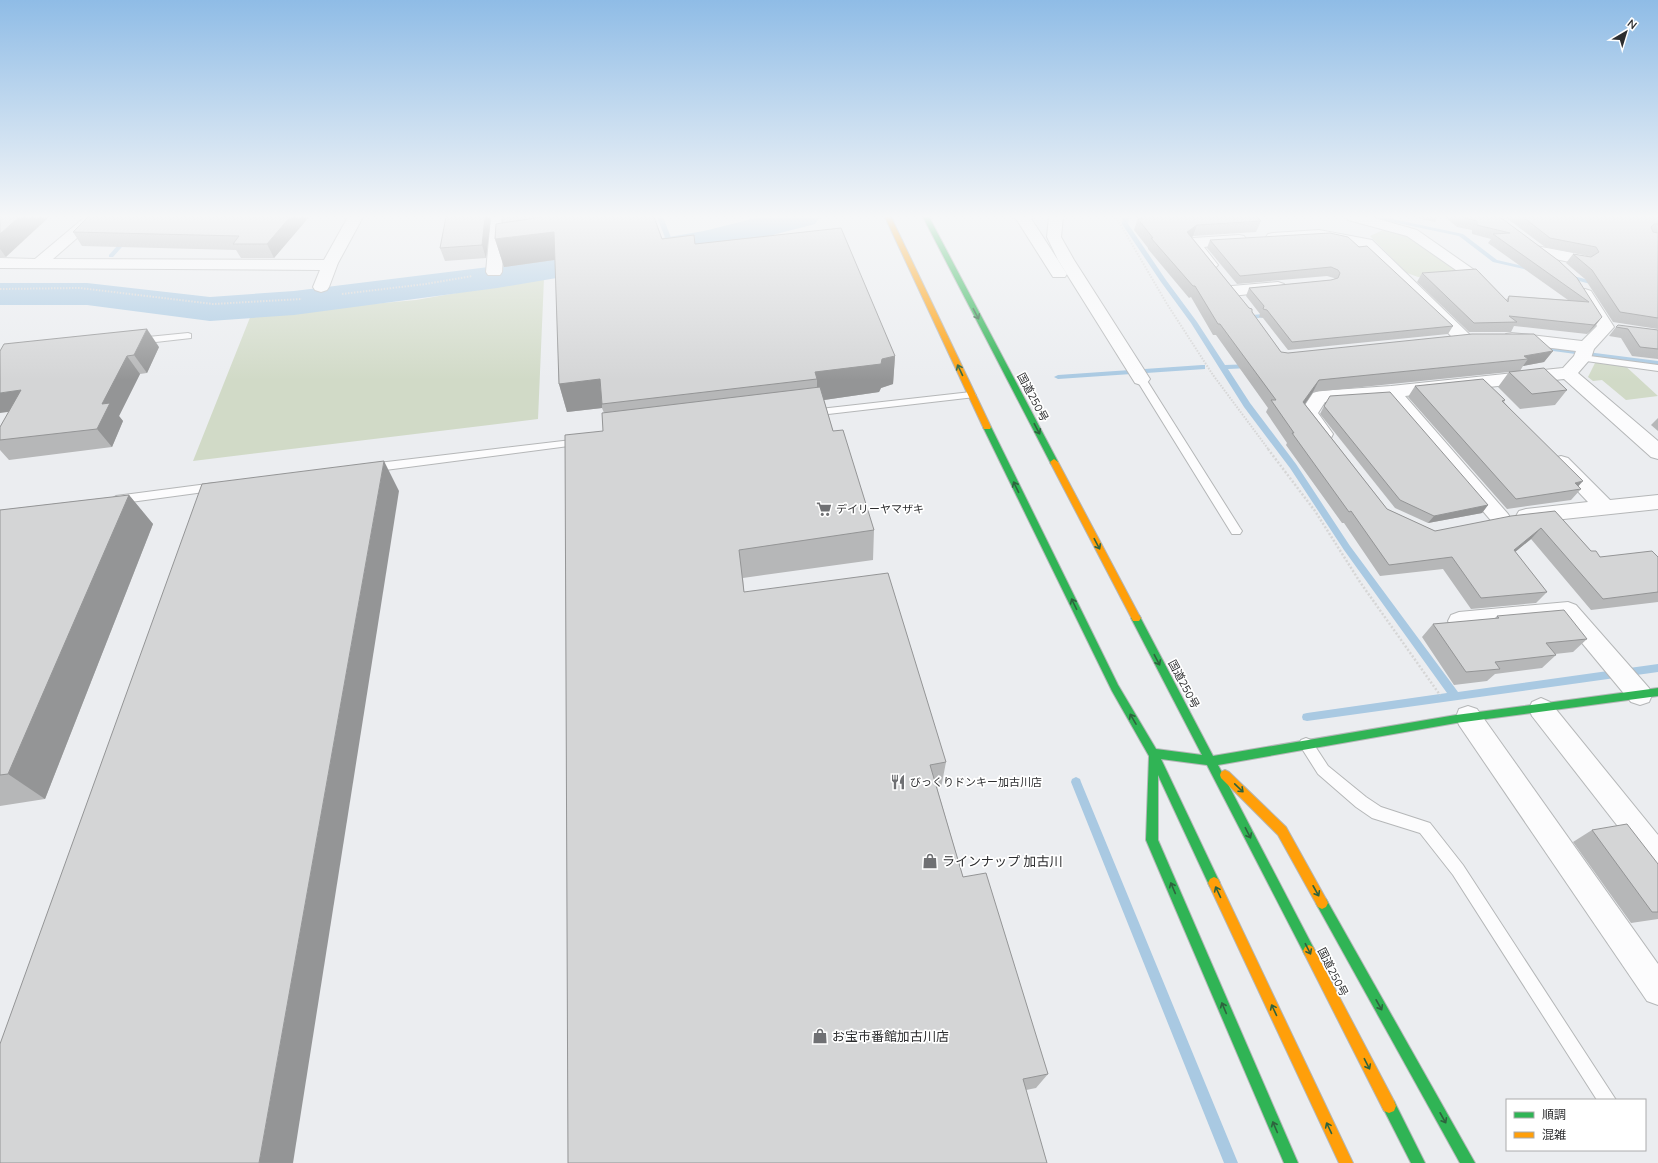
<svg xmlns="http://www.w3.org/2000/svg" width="1658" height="1163" viewBox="0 0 1658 1163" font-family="Mulish,'Noto Sans JP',sans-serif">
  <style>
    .green { fill: #d1dac7 }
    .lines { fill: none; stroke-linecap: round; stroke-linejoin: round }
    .stream { fill: #a9c9e2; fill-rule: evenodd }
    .river { fill: #a9c9e2; fill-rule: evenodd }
    .lane-casing { stroke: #b5b7b8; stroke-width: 2 }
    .street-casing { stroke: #b5b7b8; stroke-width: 2 }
    .fast-casing { stroke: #b5b7b8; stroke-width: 2 }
    .slow-casing { stroke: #b5b7b8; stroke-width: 2 }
    .path-far1 { stroke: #d6d6d6; stroke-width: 2; stroke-dasharray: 1.5 1.5; stroke-linecap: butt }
    .path { stroke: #d6d6d6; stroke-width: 2.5; stroke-dasharray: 2 2; stroke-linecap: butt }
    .lane { fill: #fcfcfd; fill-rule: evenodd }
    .street { fill: #fcfcfd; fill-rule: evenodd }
    .fast { fill: #30b455; fill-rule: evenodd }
    .slow { fill: #ff9f0a; fill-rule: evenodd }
    .wall { fill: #b6b7b8 }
    .shaded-wall { fill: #949596 }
    .building { fill: #d4d5d6; stroke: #949596 }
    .oneway { stroke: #2e633e }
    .labels { text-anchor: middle; stroke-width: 3.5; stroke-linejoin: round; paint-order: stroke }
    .street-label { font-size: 11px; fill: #2c2d2f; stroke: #fff }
    .poi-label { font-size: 11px; fill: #2c2d2f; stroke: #fff; text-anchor: start }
    .near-poi-label { font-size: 13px; fill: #2c2d2f; stroke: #fff; text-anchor: start }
  </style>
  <rect width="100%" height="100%" fill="#ebedf0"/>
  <!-- green -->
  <g class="green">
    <polygon points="1385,229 1406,235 1460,273 1418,277 1407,273 1370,236"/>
    <polygon points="544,278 538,419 193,461 251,315 416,300"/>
    <polygon points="1597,359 1621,362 1658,396 1626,400 1602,380 1593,381 1588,377"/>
  </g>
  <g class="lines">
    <!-- stream -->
    <g class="stream">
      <polygon points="657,217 663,217 675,248 674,249 669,248"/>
      <polygon points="1123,217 1129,217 1128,224 1166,280 1197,322 1225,365 1253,364 1253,368 1250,368 1228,369 1250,403 1296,464 1350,546 1458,692 1658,664 1658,672 1307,721 1303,720 1302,717 1303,714 1307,713 1447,693 1344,550 1290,468 1244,407 1191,323 1161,282 1122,224"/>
      <polygon points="1369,217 1383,217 1463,234 1497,260 1535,269 1532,271 1493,262 1459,236"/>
      <polygon points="125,237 130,238 113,257 109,257 109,255"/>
      <polygon points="1566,274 1600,283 1601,284 1598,286 1564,277 1563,276"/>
      <polygon points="1272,313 1275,315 1274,316 1243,320 1240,318 1243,316"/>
      <polygon points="1540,346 1658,361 1658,365 1538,349 1538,347"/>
      <polygon points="1202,365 1205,365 1205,369 1058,379 1054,377 1058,375"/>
      <polygon points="1076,777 1080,779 1081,782 1238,1163 1224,1163 1071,782 1072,779"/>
    </g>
    <!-- river -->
    <polygon class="river" points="760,217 820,217 815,224 704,253 497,288 294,315 210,321 87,305 0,305 0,283 87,283 210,297 294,291 497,266 704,231"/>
    <!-- lane casing -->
    <g class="lane-casing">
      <g id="lane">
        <polygon points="188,333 191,334 191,338 138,344 133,341 138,338"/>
        <polygon points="1582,355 1658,365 1658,371 1579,360 1577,358"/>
        <polygon points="1141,376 1146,379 1240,528 1242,531 1240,534 1232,534 1136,379"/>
        <polygon points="971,392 976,395 975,397 811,416 806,413 811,410"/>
        <polygon points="580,439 584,440 585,442 584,444 370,472 365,468 370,464"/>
        <polygon points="215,483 220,487 219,490 116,504 110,500 116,496"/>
        <polygon points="1306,738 1311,740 1328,766 1366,797 1381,807 1430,823 1463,865 1616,1100 1597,1100 1453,875 1420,833 1372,818 1356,807 1318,774 1299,744 1301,740"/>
      </g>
    </g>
    <!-- street casing -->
    <g class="street-casing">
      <g id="street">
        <polygon points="85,217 101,217 53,259 321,260 324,260 348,217 363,217 338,263 329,287 327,290 321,292 315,290 313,287 320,270 0,268 0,258 35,259"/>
        <polygon points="491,217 505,217 502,272 500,275 488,275 486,272"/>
        <polygon points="1015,217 1030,217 1067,274 1065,277 1053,277"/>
        <polygon points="1049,217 1063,217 1061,237 1074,260 1150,379 1147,383 1141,385 1135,383 1058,260 1047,237"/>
        <polygon points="1346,217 1371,217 1417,230 1480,274 1478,277 1466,277 1407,236 1348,220"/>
        <polygon points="1319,230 1372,240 1470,335 1473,339 1470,343 1464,344 1458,343 1362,247 1319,238 1273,241 1268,240 1266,237 1268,234 1273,233"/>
        <path d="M1239,235L1244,236L1246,239L1244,242L1204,247L1218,265L1215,268C1201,272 1193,254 1185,243L1188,240L1193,238Z"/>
        <polygon points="1536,246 1584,255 1589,257 1592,260 1589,263 1584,265 1531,254 1528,251 1531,248"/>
        <polygon points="1278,282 1284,284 1286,287 1284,290 1232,296 1226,294 1224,291 1226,288 1232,286"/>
        <path d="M1585,289L1591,291L1614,327L1594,349L1591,358L1578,373L1658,441V459L1651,457L1564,379L1405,396L1508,514L1511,519L1508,524L1501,526L1494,524L1386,398L1325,402L1318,413L1333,434L1331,438C1315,443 1307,426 1299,414L1313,393L1319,391L1391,386L1563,368L1574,356L1576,351L1512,343L1506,342L1503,338L1506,334L1512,333L1582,341L1597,326L1577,294L1579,291Z"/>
        <polygon points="1561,456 1568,458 1610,500 1658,495 1658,509 1526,523 1519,521 1516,516 1519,511 1526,509 1588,502 1551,463 1554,458"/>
        <polygon points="1568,602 1576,605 1649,688 1652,695 1649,702 1640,705 1631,702 1563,620 1459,630 1451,627 1448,621 1451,615 1459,612"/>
        <polygon points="1541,698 1550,702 1658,835 1658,869 1648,865 1532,716 1529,709 1532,702"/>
        <polygon points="1468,706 1477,709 1658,964 1658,1005 1647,1001 1459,725 1456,717 1459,709"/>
      </g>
    </g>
    <!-- fast casing -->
    <g class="fast-casing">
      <g id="fast">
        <polygon points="923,217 929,217 1058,462 1057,464 1051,464 1050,462"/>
        <polygon points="987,424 991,427 1118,685 1156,749 1202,755 1131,618 1133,615 1139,615 1213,756 1456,715 1658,688 1658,696 1456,723 1218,765 1313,947 1315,951 1313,955 1309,957 1305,955 1207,765 1161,759 1218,879 1220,883 1218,887 1214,889 1210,887 1158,775 1158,840 1298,1163 1284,1163 1146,840 1149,756 1112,691 983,427"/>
        <polygon points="1322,897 1326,899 1475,1163 1460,1163 1318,907 1316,903 1318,899"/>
        <polygon points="1389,1099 1394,1101 1425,1163 1411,1163 1382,1106 1384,1101"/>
      </g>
    </g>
    <!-- slow casing -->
    <g class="slow-casing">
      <g id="slow">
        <polygon points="885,217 891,217 991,427 990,429 984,429 983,427"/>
        <polygon points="1054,459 1058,462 1139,615 1141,618 1139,621 1133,621 1050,462"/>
        <polygon points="1225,770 1229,772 1286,827 1326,899 1328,903 1326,907 1322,909 1318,907 1278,835 1221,778 1220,775 1221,772"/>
        <polygon points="1214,877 1218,879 1353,1163 1339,1163 1210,887 1208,883 1210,879"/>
        <polygon points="1309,945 1313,947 1394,1101 1396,1106 1394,1111 1389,1113 1384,1111 1305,955 1303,951 1305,947"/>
      </g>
    </g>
    <!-- path-far1 -->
    <g class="path-far1">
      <polyline points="1116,217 1167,304 1213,375 1269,450"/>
      <polyline points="0,289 80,288 213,304 302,299"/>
      <polyline points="342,294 426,284 472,276"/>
    </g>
    <!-- path -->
    <polyline class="path" points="1268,449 1315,511 1360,582 1440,695"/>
    <!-- lane -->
    <use href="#lane" class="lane"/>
    <!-- street -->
    <use href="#street" class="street"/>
    <!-- fast -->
    <use href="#fast" class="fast"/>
    <!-- slow -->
    <use href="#slow" class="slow"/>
  </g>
  <!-- wall -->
  <g class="wall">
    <polygon points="0,217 6,257 0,257"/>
    <polygon points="309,217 274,258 241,258 236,250 82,246 73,232"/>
    <polygon points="446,217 491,217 486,258 445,261 440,248"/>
    <polygon points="1137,217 1257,217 1261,221 1256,232 1193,236 1192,237 1252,312 1281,352 1288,353 1553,351 1544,362 1523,366 1520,371 1567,390 1555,405 1520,409 1498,387 1509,372 1313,392 1305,404 1387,509 1435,531 1555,511 1591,551 1600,557 1658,557 1658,602 1591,610 1531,539 1515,552 1547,592 1536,603 1471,609 1443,569 1380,576 1344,523 1342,523 1286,445 1287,443 1266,412 1268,408 1216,335 1213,335 1191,297 1189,298 1148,249 1148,248 1134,230 1137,221"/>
    <polygon points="1414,217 1437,217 1435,222"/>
    <polygon points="1445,217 1500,217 1559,261 1602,317 1595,326 1587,334 1514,326 1511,332 1469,332 1417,282 1422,273 1506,300 1509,296 1568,300 1488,243 1491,239 1472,234 1472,230 1457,227"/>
    <polygon points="1505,217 1658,217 1658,329 1613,322 1585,279 1566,263 1573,254 1591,257 1590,256 1545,247"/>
    <polygon points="502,223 662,239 695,244 895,356 893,384 881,388 879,392 824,400 833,431 874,530 873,560 743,578 744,592 946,762 941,788 937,788 963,877 1048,1074 1036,1088 1026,1090 603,431 604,413 602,408 567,412 559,384 555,260 504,267 495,239"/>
    <polygon points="1210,240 1359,247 1453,326 1448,334 1288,350 1263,318 1259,317 1260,314 1246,296 1249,288 1331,280 1335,279 1334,278 1327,276 1237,284 1207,248"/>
    <polygon points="1616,327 1658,330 1658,359 1632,356 1621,338 1609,336"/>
    <polygon points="159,347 147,373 140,374 119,416 123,421 112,447 9,460 0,450 0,427 9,412 0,351"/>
    <polygon points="1415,386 1505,400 1504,402 1581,489 1571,500 1507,509 1408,397"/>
    <polygon points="1324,406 1488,505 1482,513 1428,523 1395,508 1320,414"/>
    <polygon points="1658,418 1658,431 1651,425"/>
    <polygon points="129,495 153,524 45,799 0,806 0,510"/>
    <polygon points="1497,616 1587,639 1573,652 1555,654 1556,655 1542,668 1495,674 1487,681 1454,685 1422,637 1433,624 1494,619"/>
    <polygon points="1592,830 1658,864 1658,919 1631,923 1573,842"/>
  </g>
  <!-- shaded-wall -->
  <g class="shaded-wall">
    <polygon points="19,217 49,217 6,257 0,249 0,234"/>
    <polygon points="290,217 309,217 274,258 267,244"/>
    <polygon points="485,217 491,217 486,258 482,245"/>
    <polygon points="573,217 561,259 504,267 495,239"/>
    <polygon points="1197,225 1193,236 1184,243 1187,232"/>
    <polygon points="1602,317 1595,326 1587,334 1594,325"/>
    <polygon points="147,329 159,347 147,373 134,355"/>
    <polygon points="1553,351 1544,362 1523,366 1528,359 1524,356"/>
    <polygon points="127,356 140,374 119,416 123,421 112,447 97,429 102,404"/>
    <polygon points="895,356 893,384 881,388 879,392 817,401 817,379 815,372 882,359"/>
    <polygon points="600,379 602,404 602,408 567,412 559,384"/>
    <polygon points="1319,380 1313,392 1298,414 1303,402"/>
    <polygon points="21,390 37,408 0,413 0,393"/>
    <polygon points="384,461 399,491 293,1163 259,1163"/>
    <polygon points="1583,481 1575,490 1575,483"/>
    <polygon points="129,495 153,524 45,799 8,774"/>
    <polygon points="1488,505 1482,513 1428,523 1434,516"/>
    <polygon points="1541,528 1531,539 1504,561 1514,550"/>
  </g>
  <!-- building -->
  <g class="building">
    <polygon points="0,217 19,217 0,234"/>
    <polygon points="88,217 290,217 267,244 233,244 239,236 73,232"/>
    <polygon points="446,217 485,217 482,245 440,248"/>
    <polygon points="502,217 542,217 502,223"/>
    <polygon points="542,217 654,217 662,239 694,235 695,244 841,228 895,356 882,359 881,364 815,372 817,379 602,404 600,379 559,384 554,232 495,239 496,224"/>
    <polygon points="1142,217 1257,217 1261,221 1197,225 1187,232 1249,308 1252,309 1252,312 1281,352 1288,353 1472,334 1534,334 1553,351 1524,356 1528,359 1319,380 1303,402 1387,509 1435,531 1511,516 1555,511 1591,551 1596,551 1600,557 1652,551 1658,557 1658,592 1603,599 1541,528 1514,550 1547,592 1481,598 1452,557 1389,565 1351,511 1349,512 1292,433 1294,433 1271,400 1276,400 1220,324 1218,324 1195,286 1193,286 1151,238 1153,238 1138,219 1143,219"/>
    <polygon points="1462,217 1500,217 1559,261 1577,278 1602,317 1594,325 1509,316 1517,322 1474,323 1422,273 1476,269 1508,302 1509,296 1589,302 1493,234 1510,233 1477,225 1477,221"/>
    <polygon points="1523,217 1658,217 1658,224 1654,224 1651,227 1653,232 1658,233 1658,318 1620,312 1592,270 1573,254 1591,257 1599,252 1596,247 1550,238"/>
    <polygon points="1330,233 1348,237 1359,247 1367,246 1453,326 1292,342 1267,310 1263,309 1264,306 1249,288 1331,280 1338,278 1340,273 1338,270 1331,267 1240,276 1210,240"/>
    <polygon points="1618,325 1658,330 1658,349 1640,347 1628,329 1616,327"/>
    <polygon points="147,329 134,355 127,356 102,404 110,403 97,429 0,440 0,427 21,390 0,393 0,351 4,344"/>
    <polygon points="1544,368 1567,390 1532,394 1509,372"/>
    <polygon points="1483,379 1505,400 1502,401 1583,481 1575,483 1581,489 1516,499 1415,386"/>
    <polygon points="820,387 833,431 843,430 874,530 739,550 744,592 888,573 946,762 930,765 963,877 986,873 1048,1074 1023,1079 1047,1163 568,1163 565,435 603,431 602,413"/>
    <polygon points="1390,392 1488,505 1434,516 1400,500 1324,406 1330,396"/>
    <polygon points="384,461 259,1163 0,1163 0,1044 202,484"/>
    <polygon points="129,495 8,774 0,775 0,510"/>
    <polygon points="1564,610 1587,639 1546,643 1556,655 1495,662 1500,669 1466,672 1433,624 1499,618 1497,616"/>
    <polygon points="1627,824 1658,864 1658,912 1652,912 1592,830"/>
  </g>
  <!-- one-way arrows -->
  <defs><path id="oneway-shaft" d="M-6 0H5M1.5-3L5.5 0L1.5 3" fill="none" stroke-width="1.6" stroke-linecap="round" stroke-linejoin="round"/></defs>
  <g class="oneway">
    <use href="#oneway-shaft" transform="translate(976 314) rotate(62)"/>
    <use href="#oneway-shaft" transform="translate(960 370) rotate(-115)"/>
    <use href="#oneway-shaft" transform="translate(1037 429) rotate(62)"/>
    <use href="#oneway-shaft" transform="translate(1016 487) rotate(-116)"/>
    <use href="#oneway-shaft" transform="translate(1097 544) rotate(62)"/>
    <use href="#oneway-shaft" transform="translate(1074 604) rotate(-116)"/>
    <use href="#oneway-shaft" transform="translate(1157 660) rotate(62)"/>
    <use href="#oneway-shaft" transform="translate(1133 719) rotate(-120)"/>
    <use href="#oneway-shaft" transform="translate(1239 788) rotate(44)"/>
    <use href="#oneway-shaft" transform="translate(1248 833) rotate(63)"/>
    <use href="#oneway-shaft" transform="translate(1173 888) rotate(-113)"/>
    <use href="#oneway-shaft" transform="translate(1316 891) rotate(61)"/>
    <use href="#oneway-shaft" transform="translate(1218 892) rotate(-115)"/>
    <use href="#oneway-shaft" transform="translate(1308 949) rotate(63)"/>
    <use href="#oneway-shaft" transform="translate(1379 1005) rotate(61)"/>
    <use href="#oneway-shaft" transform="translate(1224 1008) rotate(-113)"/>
    <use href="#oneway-shaft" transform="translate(1274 1010) rotate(-115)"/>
    <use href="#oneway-shaft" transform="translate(1367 1064) rotate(63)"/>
    <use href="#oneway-shaft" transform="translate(1443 1118) rotate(61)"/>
    <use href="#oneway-shaft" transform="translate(1275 1127) rotate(-113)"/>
    <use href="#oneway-shaft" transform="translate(1329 1128) rotate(-115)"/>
  </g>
  <!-- sky -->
  <linearGradient id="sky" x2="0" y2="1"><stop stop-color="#8fbce6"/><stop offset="0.57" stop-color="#f6f7f8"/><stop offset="1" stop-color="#f6f7f8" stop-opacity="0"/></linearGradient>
  <rect width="1658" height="380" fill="url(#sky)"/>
  <!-- icons -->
  <defs>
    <g id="supermarket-bare" transform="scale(1.2)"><path d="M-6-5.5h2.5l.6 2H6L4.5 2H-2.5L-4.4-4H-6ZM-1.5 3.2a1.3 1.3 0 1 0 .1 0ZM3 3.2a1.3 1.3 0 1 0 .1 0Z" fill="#6f7073" stroke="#fff" stroke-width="2.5" paint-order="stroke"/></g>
    <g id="restaurant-bare" transform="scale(1.2)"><path d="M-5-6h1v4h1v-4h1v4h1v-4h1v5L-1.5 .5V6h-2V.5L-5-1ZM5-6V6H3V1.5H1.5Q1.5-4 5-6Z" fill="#6f7073" stroke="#fff" stroke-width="2.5" paint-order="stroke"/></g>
    <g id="shop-bare" transform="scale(1.2)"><path d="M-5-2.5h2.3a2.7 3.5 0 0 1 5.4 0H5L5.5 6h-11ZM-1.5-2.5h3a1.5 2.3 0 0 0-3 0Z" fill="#6f7073" stroke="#fff" stroke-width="2.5" paint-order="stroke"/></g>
  </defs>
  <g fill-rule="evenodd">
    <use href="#supermarket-bare" x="824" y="509"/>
    <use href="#restaurant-bare" x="898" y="782"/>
    <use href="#shop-bare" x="930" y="861"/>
    <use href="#shop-bare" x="820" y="1036"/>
  </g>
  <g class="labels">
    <!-- street labels -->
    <g class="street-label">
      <text transform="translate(1033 397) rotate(62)" y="4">国道250号</text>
      <text transform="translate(1184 684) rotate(62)" y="4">国道250号</text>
      <text transform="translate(1333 972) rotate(63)" y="4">国道250号</text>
    </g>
    <!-- poi labels -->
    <g class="poi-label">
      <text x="836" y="513">デイリーヤマザキ</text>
      <text x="910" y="786">びっくりドンキー加古川店</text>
    </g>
    <!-- near-poi labels -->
    <g class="near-poi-label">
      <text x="942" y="866">ラインナップ 加古川</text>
      <text x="832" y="1041">お宝市番館加古川店</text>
    </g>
  </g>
  <!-- legend -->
  <rect x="1506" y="1099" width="140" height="52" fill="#ffffff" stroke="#ababac"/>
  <rect x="1514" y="1112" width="20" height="6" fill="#30b455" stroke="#ababac"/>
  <text x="1542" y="1119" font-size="12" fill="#2c2d2f">順調</text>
  <rect x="1514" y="1132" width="20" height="6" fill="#ff9f0a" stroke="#ababac"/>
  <text x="1542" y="1139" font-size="12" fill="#2c2d2f">混雑</text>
  <!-- north arrow -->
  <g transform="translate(1626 32) rotate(38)" stroke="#ffffff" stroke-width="3" paint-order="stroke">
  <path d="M0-3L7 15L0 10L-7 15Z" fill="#2c2d2f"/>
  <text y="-6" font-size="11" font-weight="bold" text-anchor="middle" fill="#2c2d2f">N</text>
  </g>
</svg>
